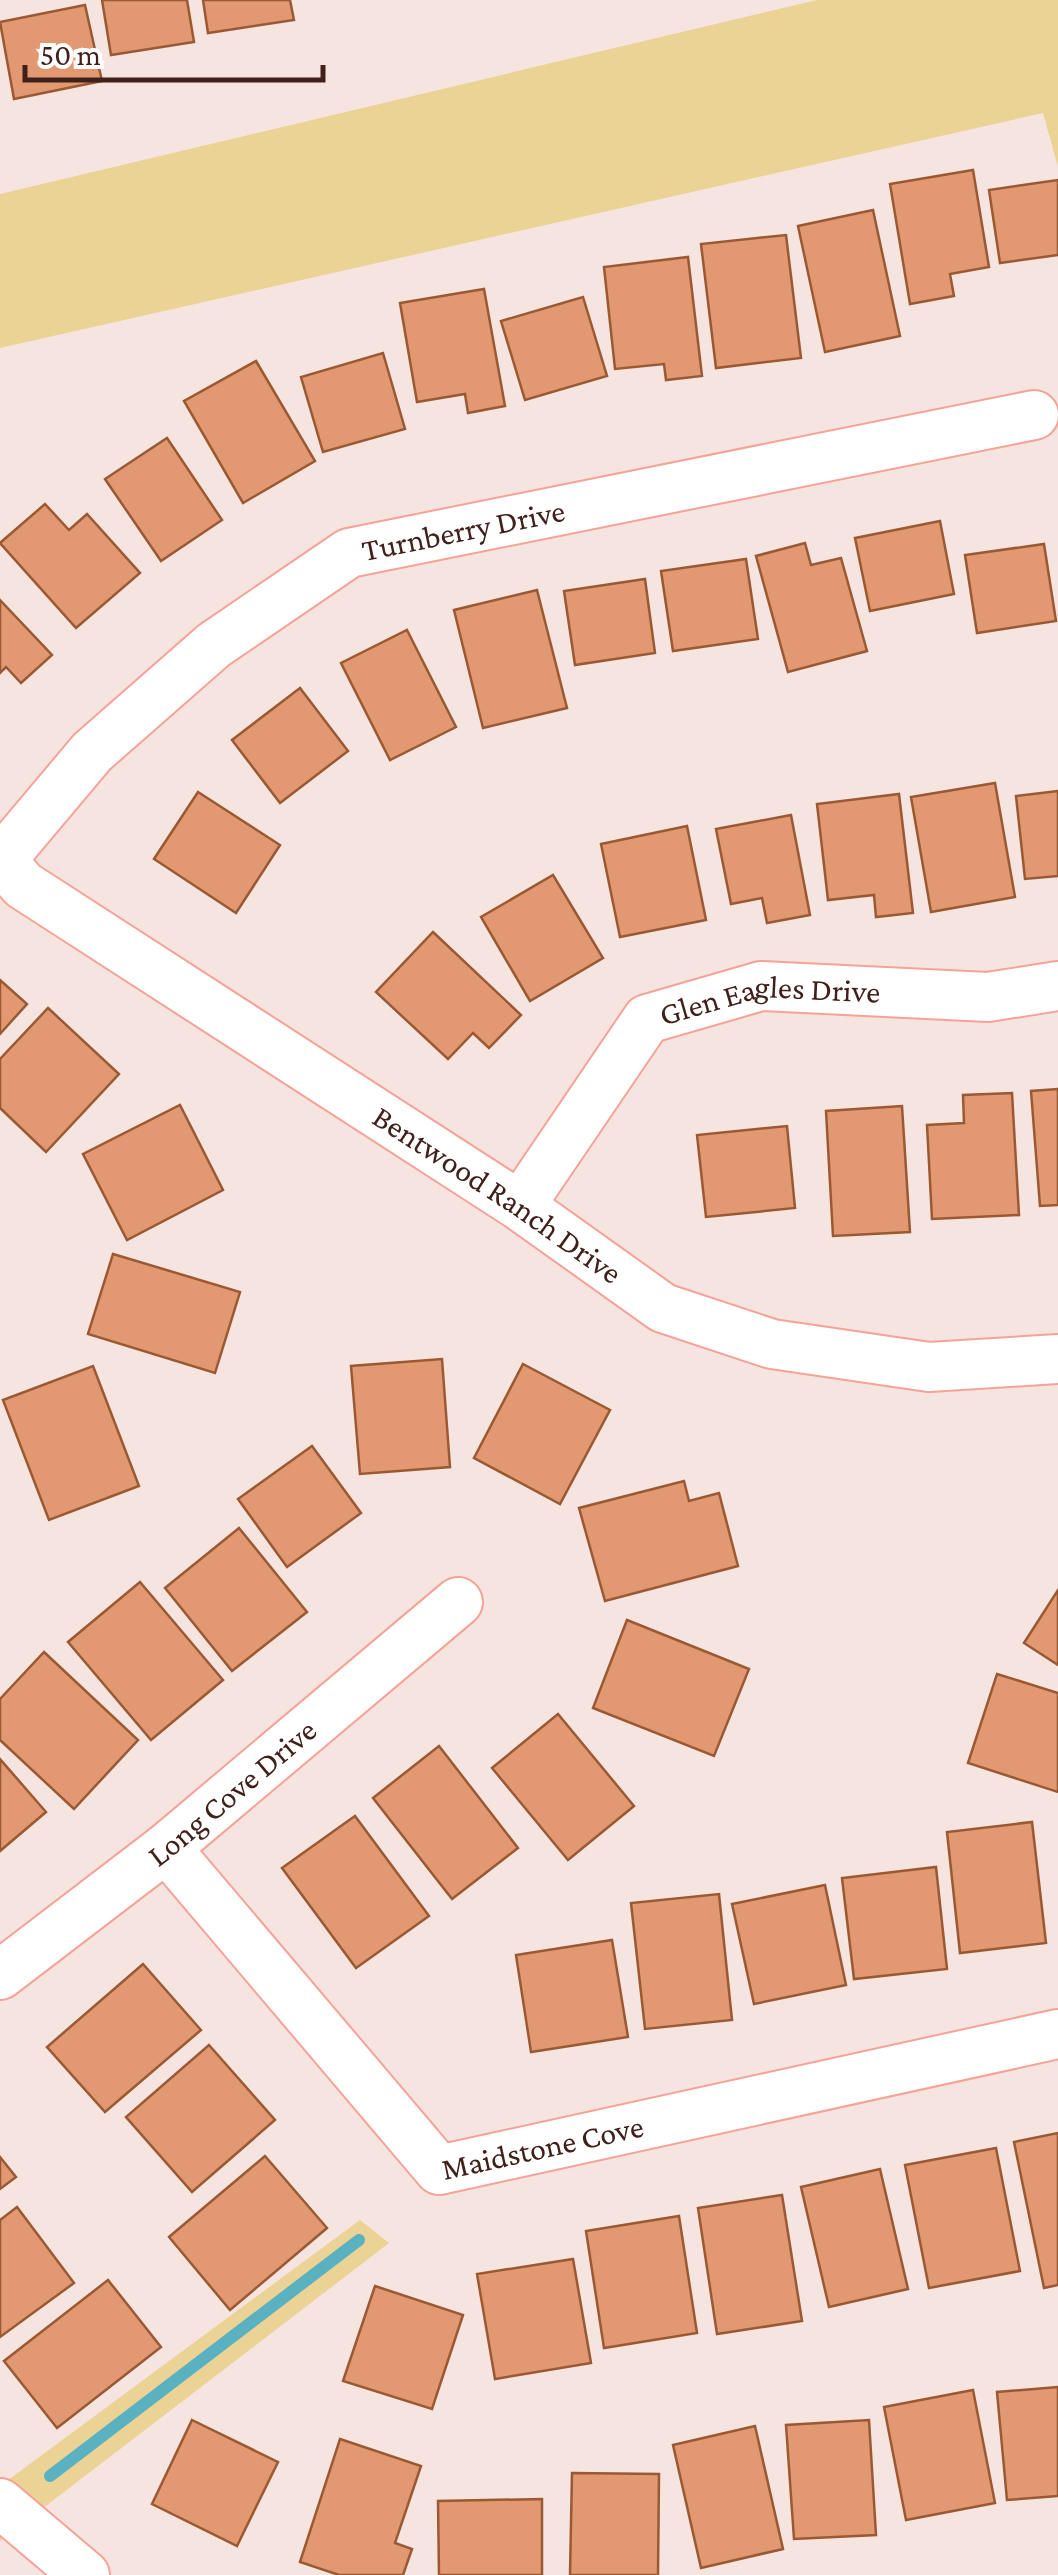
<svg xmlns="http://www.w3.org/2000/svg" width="1058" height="2575" viewBox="0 0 1058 2575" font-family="'Crimson Pro',serif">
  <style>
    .green { fill: #ebd396 }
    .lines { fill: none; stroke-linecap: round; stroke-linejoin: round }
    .stream { stroke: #5ab1bf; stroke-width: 12 }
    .building { fill: #e29972; stroke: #9b5933; stroke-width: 2.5 }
    .minor-casing { stroke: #f6a296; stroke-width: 52 }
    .minor { stroke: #fff; stroke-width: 48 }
    .labels { text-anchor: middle; stroke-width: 8; stroke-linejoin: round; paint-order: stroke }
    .street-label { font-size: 32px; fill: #40201b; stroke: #fff }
  </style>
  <rect width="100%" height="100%" fill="#f6e4e1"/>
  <!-- green -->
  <g class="green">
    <polygon points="817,0 1058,0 1058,167 1043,113 0,348 0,194"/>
    <polygon points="360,2220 389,2243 0,2541 0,2486"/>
  </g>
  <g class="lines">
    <!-- stream -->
    <polyline class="stream" points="50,2476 359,2240"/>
  </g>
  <!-- building -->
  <g class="building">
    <polygon points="102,0 187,0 194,42 111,55"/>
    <polygon points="203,0 290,0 294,20 208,33"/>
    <polygon points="85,5 102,81 14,99 0,22"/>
    <polygon points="973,170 989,267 950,274 954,296 910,304 890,184"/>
    <polygon points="1058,180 1058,255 1000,263 989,190"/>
    <polygon points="873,210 900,336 825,352 798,226"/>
    <polygon points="786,235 801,358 716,368 701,244"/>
    <polygon points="688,257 702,376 666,380 664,364 615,369 604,267"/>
    <polygon points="484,289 505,406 468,413 465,394 417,402 400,303"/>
    <polygon points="583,297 607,376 525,400 501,321"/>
    <polygon points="383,353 405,429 323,452 301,377"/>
    <polygon points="256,361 315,461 243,503 184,401"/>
    <polygon points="167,438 222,520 161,561 105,479"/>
    <polygon points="45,504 69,530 87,514 140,573 76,628 0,543"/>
    <polygon points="940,521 954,594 870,611 855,538"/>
    <polygon points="805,543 811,565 841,558 867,651 788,672 756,556"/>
    <polygon points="1044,544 1056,621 977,633 965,555"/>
    <polygon points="746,559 758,639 673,651 661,571"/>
    <polygon points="645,579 655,653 575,665 564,591"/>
    <polygon points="537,590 567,708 483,728 454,610"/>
    <polygon points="0,600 52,655 21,683 6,667 0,673"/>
    <polygon points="407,630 456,727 390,760 341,663"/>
    <polygon points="300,688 348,751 280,803 232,740"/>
    <polygon points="995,783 1015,897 931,912 911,797"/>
    <polygon points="1058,791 1058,876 1025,879 1016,796"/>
    <polygon points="198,792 280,845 236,913 154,859"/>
    <polygon points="899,794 913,913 876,917 874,895 828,900 817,804"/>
    <polygon points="791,815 810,915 767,923 762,898 731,904 716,829"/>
    <polygon points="687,826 706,920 620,937 601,844"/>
    <polygon points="553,875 603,958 530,1001 481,917"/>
    <polygon points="433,932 521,1015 489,1048 473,1033 448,1059 376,992"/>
    <polygon points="0,980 27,1004 0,1034"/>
    <polygon points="48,1008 119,1074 46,1152 0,1108 0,1059"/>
    <polygon points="1058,1089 1058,1205 1040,1206 1031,1091"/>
    <polygon points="1012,1093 1019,1215 932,1219 927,1125 964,1123 963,1095"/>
    <polygon points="180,1105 223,1190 127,1240 83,1154"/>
    <polygon points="902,1106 910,1232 833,1236 826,1111"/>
    <polygon points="787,1126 795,1208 706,1217 697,1135"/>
    <polygon points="113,1254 240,1292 215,1373 88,1334"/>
    <polygon points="442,1359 450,1467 360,1474 351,1366"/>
    <polygon points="523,1364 610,1410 560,1504 474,1458"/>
    <polygon points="93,1366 139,1486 49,1520 3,1400"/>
    <polygon points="312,1446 361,1513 287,1567 238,1499"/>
    <polygon points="684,1481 689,1501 719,1493 738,1566 605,1601 579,1508"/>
    <polygon points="239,1528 307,1612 232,1671 165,1588"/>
    <polygon points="140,1582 223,1680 151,1740 68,1642"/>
    <polygon points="1058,1590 1058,1665 1024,1643"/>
    <polygon points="627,1620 749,1669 714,1756 593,1708"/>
    <polygon points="44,1652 138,1740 74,1809 0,1740 0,1699"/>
    <polygon points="997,1674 1058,1693 1058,1792 968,1763"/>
    <polygon points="558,1714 634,1806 568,1860 492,1768"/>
    <polygon points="439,1746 518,1848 452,1899 373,1798"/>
    <polygon points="0,1759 46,1812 0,1851"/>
    <polygon points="355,1816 429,1916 356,1968 282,1868"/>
    <polygon points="1032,1822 1046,1943 960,1953 947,1832"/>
    <polygon points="936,1867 947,1969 854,1979 842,1878"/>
    <polygon points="825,1885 846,1985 754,2004 732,1904"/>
    <polygon points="719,1894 732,2020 645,2029 631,1903"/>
    <polygon points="612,1940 628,2037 531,2052 516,1955"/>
    <polygon points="143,1964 201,2030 105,2112 47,2047"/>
    <polygon points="209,2045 275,2120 192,2192 126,2117"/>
    <polygon points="1058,2133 1058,2285 1044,2288 1014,2142"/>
    <polygon points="996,2148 1020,2271 929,2288 905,2165"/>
    <polygon points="265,2156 327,2228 230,2310 169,2237"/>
    <polygon points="0,2157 16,2177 0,2189"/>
    <polygon points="880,2169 908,2289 829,2307 801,2187"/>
    <polygon points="782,2195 802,2321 717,2334 698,2208"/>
    <polygon points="17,2207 74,2283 0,2337 0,2220"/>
    <polygon points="679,2216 697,2333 604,2348 586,2231"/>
    <polygon points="573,2259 591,2363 495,2379 477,2274"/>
    <polygon points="108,2280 161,2347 57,2428 4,2361"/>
    <polygon points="375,2286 463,2315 432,2409 343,2381"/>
    <polygon points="1058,2387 1058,2496 1007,2500 997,2392"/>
    <polygon points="973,2390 995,2503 906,2520 884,2407"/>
    <polygon points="192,2420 278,2462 237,2546 152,2504"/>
    <polygon points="869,2420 876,2535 794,2539 786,2425"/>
    <polygon points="755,2426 783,2549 701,2568 673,2445"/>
    <polygon points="340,2439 421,2466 395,2543 412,2549 403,2575 339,2575 300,2562"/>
    <polygon points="572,2473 659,2474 658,2575 570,2575"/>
    <polygon points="542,2499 542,2575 439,2575 438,2501"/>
  </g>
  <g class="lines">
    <!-- minor casing -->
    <g class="minor-casing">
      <g id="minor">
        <path id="s1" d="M0,858L23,885L520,1206L663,1308L772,1344L929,1367L1058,1359"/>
        <path id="s2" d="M2,859L92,752L214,645L349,553L1034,415"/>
        <path id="s3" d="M520,1206L647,1019L761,986L988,997L1058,986"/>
        <path id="s4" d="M166,1848L439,2170L1058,2034"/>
        <path id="s5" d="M0,1975L166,1848L458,1602"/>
        <polyline points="0,2503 85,2575"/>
      </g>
    </g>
    <!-- minor -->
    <use href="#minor" class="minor"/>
  </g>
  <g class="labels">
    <!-- street labels -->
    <g class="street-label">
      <text dy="11" stroke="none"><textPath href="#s2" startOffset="582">Turnberry Drive</textPath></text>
      <text dy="11" stroke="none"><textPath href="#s3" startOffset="352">Glen Eagles Drive</textPath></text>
      <text dy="11" stroke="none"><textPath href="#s1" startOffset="602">Bentwood Ranch Drive</textPath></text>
      <text dy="11" stroke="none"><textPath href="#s5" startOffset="295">Long Cove Drive</textPath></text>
      <text dy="11" stroke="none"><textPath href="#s4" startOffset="528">Maidstone Cove</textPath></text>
    </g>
  </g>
  <!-- scale -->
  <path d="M25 65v15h298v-15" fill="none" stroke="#40201b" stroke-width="5"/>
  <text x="40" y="65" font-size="30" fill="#40201b" stroke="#ffffff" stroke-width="8" paint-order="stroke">50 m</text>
</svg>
